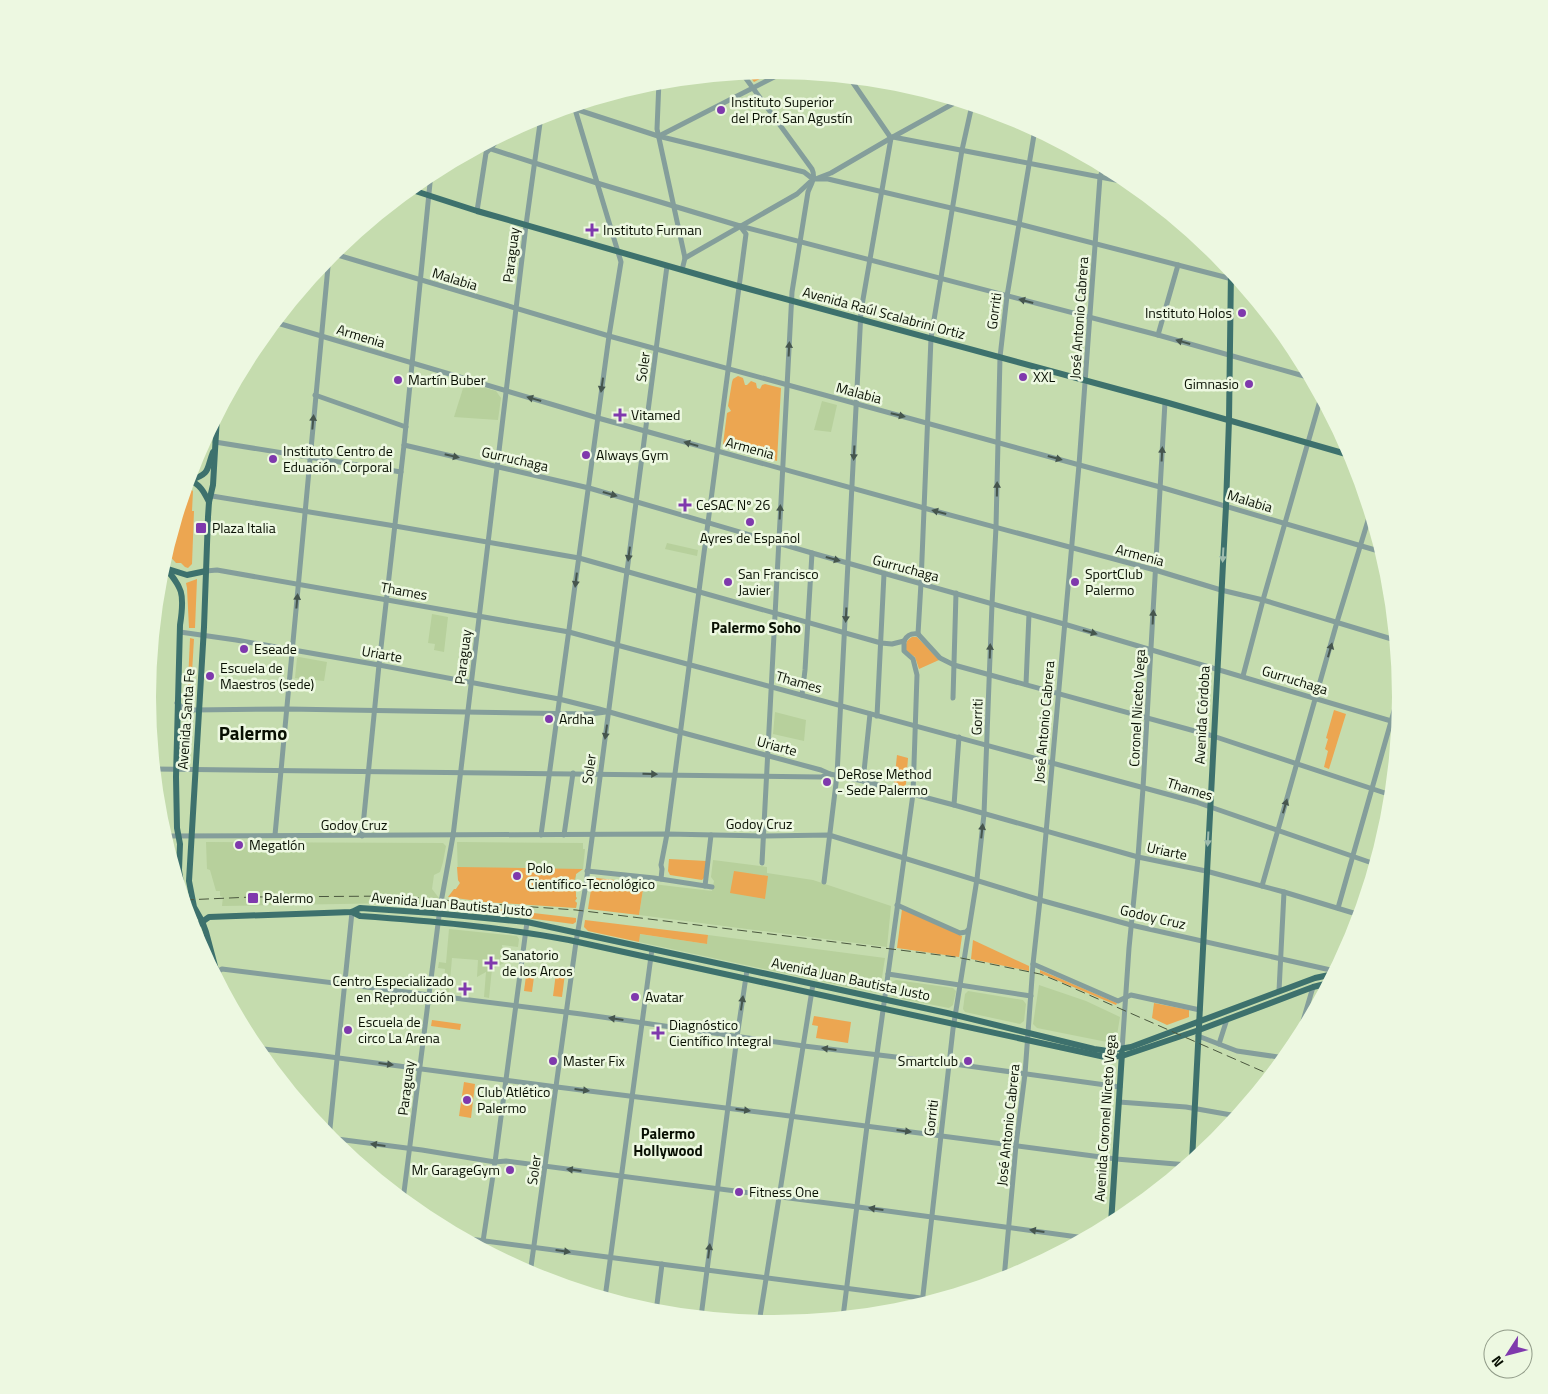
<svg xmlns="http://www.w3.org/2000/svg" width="1548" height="1394" viewBox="0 0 1548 1394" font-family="'Titillium Web',sans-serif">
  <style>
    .built { fill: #b7d09c }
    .green { fill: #eca651 }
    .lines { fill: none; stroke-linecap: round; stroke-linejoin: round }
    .minor { stroke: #849e9b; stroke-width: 5 }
    .major { stroke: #3d716d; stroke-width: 6 }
    .rail { stroke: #4a573e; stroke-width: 1; stroke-dasharray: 10 5; stroke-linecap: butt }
    .oneway { fill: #46564e }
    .oneway2 { fill: #9ebbad }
    .poi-dot { fill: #7f39ad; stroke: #edf8e1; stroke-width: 2 }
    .labels { text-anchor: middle; stroke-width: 5; stroke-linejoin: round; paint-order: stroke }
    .poi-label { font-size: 14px; fill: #080f02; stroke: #edf8e1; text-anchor: start }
    .street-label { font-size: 14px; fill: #080f02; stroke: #edf8e1 }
    .neighbourhood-label { font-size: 15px; font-weight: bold; fill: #080f02; stroke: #edf8e1 }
    .district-label { font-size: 19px; font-weight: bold; fill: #080f02; stroke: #edf8e1 }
  </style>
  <rect width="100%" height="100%" fill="#c5dcae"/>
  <!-- built -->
  <g class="built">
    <polygon points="465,382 496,391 501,398 498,420 454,417"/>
    <polygon points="822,401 837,405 831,432 814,430"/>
    <polygon points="667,543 698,550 697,556 665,549"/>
    <polygon points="432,614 448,617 444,652 434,650 435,644 428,643"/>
    <polygon points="299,657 327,662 324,681 295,678 297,658"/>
    <polygon points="775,712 806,720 804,741 773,734"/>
    <polygon points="206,842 443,843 446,846 443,862 440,872 434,875 432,889 439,898 437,905 435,907 397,903 222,906 223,897 220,896 220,891 216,891 210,870 207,869"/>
    <polygon points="457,842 583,843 583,849 585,849 583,869 576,874 576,879 572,883 572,887 576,892 576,897 577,898 575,901 577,903 576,908 521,904 456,889 460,883 458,880"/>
    <polygon points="713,860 767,867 767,873 813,880 891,906 887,947 639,915 644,883 712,891 714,881 711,877"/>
    <polygon points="449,929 517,936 519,939 518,947 502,945 504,963 492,969 489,998 484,997 486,972 477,977 478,960 452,958 449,993 443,992 445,969 438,968 439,962 446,963"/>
    <polygon points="639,934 707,944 708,935 885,958 880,990 876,993 639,942"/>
    <polygon points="896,980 953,988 956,991 953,1005 949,1008 892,997 890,993 892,982"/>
    <polygon points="1039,985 1086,1001 1120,1017 1116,1041 1112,1043 1037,1028 1033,1024"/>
    <polygon points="968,991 1023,1000 1026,1004 1024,1021 1020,1024 965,1012 963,1009 965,994"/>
  </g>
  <!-- green -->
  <g class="green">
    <polygon points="774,70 777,70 754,82 747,73"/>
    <polygon points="738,376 743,378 745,385 747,385 751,381 756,383 757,388 760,389 762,385 765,384 781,388 777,461 725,447 723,444 727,413 731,411 728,406 732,382 733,379"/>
    <polygon points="189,488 193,491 192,511 194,511 192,564 188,568 185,567 181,563 176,563 166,552 185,489"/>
    <polygon points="197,579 195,628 189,628 187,588 186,583"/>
    <path d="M912,637H917L939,660L919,669L915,657L906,651C906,644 905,641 912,637Z"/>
    <polygon points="190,638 194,639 190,706 187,706"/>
    <polygon points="1334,710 1346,714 1329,769 1324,767 1328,751 1325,749 1328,739 1326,738"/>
    <polygon points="897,755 908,758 906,784 904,787 894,784"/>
    <polygon points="669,859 707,861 705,877 702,880 670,875 668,871"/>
    <path d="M457,867L583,869L576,874C576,879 572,881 572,887L576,892V897L577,898L575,901L577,903L576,908L485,902L448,897L454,889H456L460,883L458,880Z"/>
    <polygon points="734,871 768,876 765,899 730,893"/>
    <polygon points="596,878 644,883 639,915 588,909 592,883"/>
    <polygon points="448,903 576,918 576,922 573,924 450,908"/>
    <polygon points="902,909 962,936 959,957 897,948"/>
    <polygon points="585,920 708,935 707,944 640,934 639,942 588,931 584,927"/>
    <polygon points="973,940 1029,966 1029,971 971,959"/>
    <polygon points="527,968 535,969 532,992 524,991"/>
    <polygon points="1040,970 1117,1003 1116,1005 1040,973"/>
    <polygon points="556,973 565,974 562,997 553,996"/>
    <polygon points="1154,1003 1189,1010 1189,1017 1167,1025 1152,1018"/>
    <polygon points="814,1016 851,1022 848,1043 816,1038 818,1026 812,1025"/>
    <polygon points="432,1020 461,1024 460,1030 431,1026"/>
    <polygon points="464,1082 475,1084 471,1118 459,1116"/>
  </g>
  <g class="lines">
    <!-- minor -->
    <g class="minor">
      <path d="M742,73L812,169C816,178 811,184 808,192L792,292L762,863"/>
      <polyline points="659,81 657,129 685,258 682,270"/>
      <polyline points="569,107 658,136 804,172 813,179 828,179 1019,224 1240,281"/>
      <polyline points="659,136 786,71"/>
      <polyline points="893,137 1131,183"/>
      <polyline points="482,146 597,183 740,226 1158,335 1311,378"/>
      <polyline points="818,178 831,173 891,138 958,101"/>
      <polyline points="477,211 486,153 495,143 495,138"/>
      <polyline points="331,253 609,336 1160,487 1382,552"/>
      <polyline points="685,258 797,194 810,182"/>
      <polyline points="274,322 598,418 924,508 1155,570 1221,590 1263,600 1395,640"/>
      <polyline points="1158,335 1178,265"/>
      <polyline points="315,395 406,427"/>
      <polyline points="215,442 401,472"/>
      <polyline points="404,445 589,488 812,553 1064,624 1398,723"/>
      <polyline points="212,496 395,526 579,558 881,643 892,644 904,641"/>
      <polyline points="206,571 217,570 569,632 1196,802 1375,864"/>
      <polyline points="180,632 236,640 379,665 559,699 599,709 680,732 821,770 830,774 863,781 954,805 1138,857 1206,871 1284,892 1360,915"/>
      <polyline points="918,634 921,583 931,338 962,150 972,105"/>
      <polyline points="918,634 940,658 954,665 1213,736 1391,795"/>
      <path d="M904,641C907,635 911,633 918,634"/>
      <polyline points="1243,676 1263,600 1321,397"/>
      <polyline points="1026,684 1029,614"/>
      <polyline points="802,695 805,670 812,553"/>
      <polyline points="953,698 956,593"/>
      <polyline points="177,703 185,710 192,710 287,709 590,714 606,712"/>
      <polyline points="877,716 884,574"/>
      <polyline points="154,769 821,777 830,774"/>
      <polyline points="863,781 870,714"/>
      <polyline points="954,805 959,737"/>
      <polyline points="275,835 329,256"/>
      <polyline points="541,835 609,336 621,262 574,106"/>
      <polyline points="564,835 573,773"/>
      <polyline points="164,836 667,834 764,836 829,835 1040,900 1131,925 1335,971"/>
      <polyline points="362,836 379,665 404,445 431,173"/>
      <polyline points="587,871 654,878 712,887"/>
      <polyline points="661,879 662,869 661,865 667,834 746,234 740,226"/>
      <polyline points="824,882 837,775 861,311 891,138 849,77"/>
      <polyline points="705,886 711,835"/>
      <polyline points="1262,886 1337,622 1370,514"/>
      <polyline points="897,905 960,933 966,932 968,930"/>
      <polyline points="1338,908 1400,690"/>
      <polyline points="352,912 329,1138 422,1150 495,1162 506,1161 858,1207 1085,1238"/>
      <polyline points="1355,932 1355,913"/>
      <polyline points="1033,964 1118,1001 1131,995 1200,1010"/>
      <polyline points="215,973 222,969 581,1014 804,1046 954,1064 1120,1087"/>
      <polyline points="888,974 1031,996"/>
      <polyline points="1279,991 1284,892"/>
      <polyline points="1198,1036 1237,1051 1285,1058"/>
      <polyline points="1219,1044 1227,1019"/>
      <polyline points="1296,1045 1313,987"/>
      <polyline points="255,1048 316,1055 557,1087 782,1115 1116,1159 1188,1165"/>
      <polyline points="1122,1050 1129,948 1138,857 1143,788 1165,402"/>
      <polyline points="1119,1102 1186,1107 1237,1116"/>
      <polyline points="403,1200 440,908 453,836 526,225 541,116"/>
      <polyline points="462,1238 936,1300"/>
      <polyline points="482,1248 495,1162 527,922"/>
      <polyline points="530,1274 576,942 586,884 667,266"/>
      <polyline points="1004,1279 1016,1145 1025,1074 1033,964 1040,900 1079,465 1100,177 1104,166"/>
      <polyline points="605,1298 652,949"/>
      <polyline points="922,1304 953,1029 977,879 984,814 992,604 996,527 1000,357 1007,296 1035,129"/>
      <polyline points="656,1312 662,1264"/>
      <polyline points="701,1317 737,1037 747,970"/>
      <polyline points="843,1317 867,1126 913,794 917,675 913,659 904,651 904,641"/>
      <polyline points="759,1323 813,984"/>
    </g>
    <!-- major -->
    <g class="major">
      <polyline points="409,189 477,211 738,286 1165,402 1353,456"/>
      <polyline points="217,416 213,485 209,502 208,517 204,627 189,881 194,907 202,921 206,932 220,985"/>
      <path d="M189,480C200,484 204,492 209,502"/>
      <path d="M191,480C211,473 206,470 213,452"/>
      <path d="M162,564C183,588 185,593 180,625L176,777L177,828L180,844L179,870L183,897"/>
      <polyline points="168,569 187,575 206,571"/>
      <path d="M352,912L360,916C430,921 499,927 569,940L1105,1057L1122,1056L1131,1053L1199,1030L1313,987L1329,983"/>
      <polyline points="192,929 209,917 352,912 360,908 433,913 527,922 947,1013 1094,1049 1108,1051 1131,1047 1315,978 1334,974"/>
      <polyline points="1192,1161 1226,506 1229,420 1231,270"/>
      <polyline points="1111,1224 1122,1053"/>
    </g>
    <!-- rail -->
    <polyline class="rail" points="184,900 252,897 398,896 477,903 576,910 956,957 1040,974 1055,980 1271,1075"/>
  </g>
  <!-- one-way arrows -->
  <defs><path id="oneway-solid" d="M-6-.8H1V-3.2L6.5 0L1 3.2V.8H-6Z" transform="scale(1.25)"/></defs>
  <g class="oneway">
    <use href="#oneway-solid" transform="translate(1026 301) rotate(-165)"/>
    <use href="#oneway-solid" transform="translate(1183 342) rotate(-164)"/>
    <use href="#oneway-solid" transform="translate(789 349) rotate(-87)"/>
    <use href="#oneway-solid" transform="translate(602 385) rotate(98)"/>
    <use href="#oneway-solid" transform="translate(534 399) rotate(-164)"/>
    <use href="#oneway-solid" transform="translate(898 415) rotate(14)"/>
    <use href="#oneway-solid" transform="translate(313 422) rotate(-85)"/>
    <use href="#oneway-solid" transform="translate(691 444) rotate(-164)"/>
    <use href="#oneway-solid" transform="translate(854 453) rotate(93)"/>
    <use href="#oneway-solid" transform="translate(1162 454) rotate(-87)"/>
    <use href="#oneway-solid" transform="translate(452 456) rotate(13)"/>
    <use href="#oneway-solid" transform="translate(1055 458) rotate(15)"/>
    <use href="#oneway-solid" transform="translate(997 489) rotate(-89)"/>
    <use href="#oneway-solid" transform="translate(610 494) rotate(16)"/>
    <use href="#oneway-solid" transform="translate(780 512) rotate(-87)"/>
    <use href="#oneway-solid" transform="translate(939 512) rotate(-165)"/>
    <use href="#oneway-solid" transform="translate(629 554) rotate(97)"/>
    <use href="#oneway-solid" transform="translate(833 559) rotate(15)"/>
    <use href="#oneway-solid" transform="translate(576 580) rotate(97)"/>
    <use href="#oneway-solid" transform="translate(297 601) rotate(-85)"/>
    <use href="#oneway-solid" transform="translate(846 615) rotate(93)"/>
    <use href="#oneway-solid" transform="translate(1153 617) rotate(-87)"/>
    <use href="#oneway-solid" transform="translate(1090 632) rotate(16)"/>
    <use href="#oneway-solid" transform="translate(1330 650) rotate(-74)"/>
    <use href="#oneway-solid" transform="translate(990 651) rotate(-88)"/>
    <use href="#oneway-solid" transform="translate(606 732) rotate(98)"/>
    <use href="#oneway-solid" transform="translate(650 774) rotate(1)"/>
    <use href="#oneway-solid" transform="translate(1285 806) rotate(-74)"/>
    <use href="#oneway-solid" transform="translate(982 831) rotate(-84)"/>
    <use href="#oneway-solid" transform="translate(742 1003) rotate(-82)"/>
    <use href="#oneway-solid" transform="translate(616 1019) rotate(-172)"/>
    <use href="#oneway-solid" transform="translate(829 1049) rotate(-173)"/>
    <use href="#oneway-solid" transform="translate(386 1064) rotate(7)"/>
    <use href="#oneway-solid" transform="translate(582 1090) rotate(7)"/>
    <use href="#oneway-solid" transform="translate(743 1110) rotate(7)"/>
    <use href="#oneway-solid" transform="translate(904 1131) rotate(7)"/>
    <use href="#oneway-solid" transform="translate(378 1145) rotate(-172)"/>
    <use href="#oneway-solid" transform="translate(574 1170) rotate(-173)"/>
    <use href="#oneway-solid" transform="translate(876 1209) rotate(-172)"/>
    <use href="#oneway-solid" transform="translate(1037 1231) rotate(-172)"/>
    <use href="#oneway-solid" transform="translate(563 1251) rotate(8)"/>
    <use href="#oneway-solid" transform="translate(709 1251) rotate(-83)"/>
  </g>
  <g class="oneway2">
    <use href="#oneway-solid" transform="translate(1223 555) rotate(93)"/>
    <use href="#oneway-solid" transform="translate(1208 839) rotate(93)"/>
  </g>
  <!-- markers -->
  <g class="poi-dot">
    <circle cx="721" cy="110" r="5"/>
    <path d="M589.5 222.5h5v5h5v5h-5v5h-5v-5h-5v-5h5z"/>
    <circle cx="1242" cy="313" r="5"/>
    <circle cx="1023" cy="377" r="5"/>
    <circle cx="398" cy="380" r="5"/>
    <circle cx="1249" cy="384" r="5"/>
    <path d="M617.5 407.5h5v5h5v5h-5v5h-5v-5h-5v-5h5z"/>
    <circle cx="586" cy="455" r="5"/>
    <circle cx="273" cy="459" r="5"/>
    <path d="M682.5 497.5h5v5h5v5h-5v5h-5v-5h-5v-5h5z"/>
    <circle cx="750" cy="522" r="5"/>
    <rect x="195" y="522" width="12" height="12" rx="2.5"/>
    <circle cx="728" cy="582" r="5"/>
    <circle cx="1075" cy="582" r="5"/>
    <circle cx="244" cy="649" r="5"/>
    <circle cx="210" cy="676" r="5"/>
    <circle cx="549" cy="719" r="5"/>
    <circle cx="827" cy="782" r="5"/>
    <circle cx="239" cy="845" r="5"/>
    <circle cx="517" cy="876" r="5"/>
    <rect x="247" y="892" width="12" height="12" rx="2.5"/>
    <path d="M488.5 955.5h5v5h5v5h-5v5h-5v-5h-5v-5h5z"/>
    <path d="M462.5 981.5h5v5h5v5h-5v5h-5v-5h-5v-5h5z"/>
    <circle cx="635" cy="997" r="5"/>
    <circle cx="348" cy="1030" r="5"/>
    <path d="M655.5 1025.5h5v5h5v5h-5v5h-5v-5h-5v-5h5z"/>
    <circle cx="553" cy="1061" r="5"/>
    <circle cx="968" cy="1061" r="5"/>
    <circle cx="467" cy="1100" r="5"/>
    <circle cx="510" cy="1170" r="5"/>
    <circle cx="739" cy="1192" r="5"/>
  </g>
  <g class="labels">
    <!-- poi labels -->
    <g class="poi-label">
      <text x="731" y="107">Instituto Superior<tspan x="731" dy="16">del Prof. San Agustín</tspan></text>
      <text x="603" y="235">Instituto Furman</text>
      <text x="1232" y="318" text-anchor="end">Instituto Holos</text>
      <text x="1033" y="382">XXL</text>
      <text x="408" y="385">Martín Buber</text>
      <text x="1239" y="389" text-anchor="end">Gimnasio</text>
      <text x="631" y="420">Vitamed</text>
      <text x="283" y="456">Instituto Centro de<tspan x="283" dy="16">Eduación. Corporal</tspan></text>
      <text x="596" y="460">Always Gym</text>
      <text x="696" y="510">CeSAC Nº 26</text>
      <text x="212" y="533">Plaza Italia</text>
      <text x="750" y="543" text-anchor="middle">Ayres de Español</text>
      <text x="738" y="579">San Francisco<tspan x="738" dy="16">Javier</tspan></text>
      <text x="1085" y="579">SportClub<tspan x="1085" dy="16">Palermo</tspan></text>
      <text x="254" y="654">Eseade</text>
      <text x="220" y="673">Escuela de<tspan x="220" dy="16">Maestros (sede)</tspan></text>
      <text x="559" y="724">Ardha</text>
      <text x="837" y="779">DeRose Method<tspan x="837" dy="16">- Sede Palermo</tspan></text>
      <text x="249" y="850">Megatlón</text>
      <text x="527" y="873">Polo<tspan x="527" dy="16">Científico-Tecnológico</tspan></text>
      <text x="264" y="903">Palermo</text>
      <text x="502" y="960">Sanatorio<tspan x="502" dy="16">de los Arcos</tspan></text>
      <text x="454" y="986" text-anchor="end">Centro Especializado<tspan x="454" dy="16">en Reproducción</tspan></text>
      <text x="645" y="1002">Avatar</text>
      <text x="358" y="1027">Escuela de<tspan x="358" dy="16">circo La Arena</tspan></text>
      <text x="669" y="1030">Diagnóstico<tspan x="669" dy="16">Científico Integral</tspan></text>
      <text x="563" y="1066">Master Fix</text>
      <text x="958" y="1066" text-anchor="end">Smartclub</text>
      <text x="477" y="1097">Club Atlético<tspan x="477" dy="16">Palermo</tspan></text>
      <text x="500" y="1175" text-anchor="end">Mr GarageGym</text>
      <text x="749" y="1197">Fitness One</text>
    </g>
    <!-- street labels -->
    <g class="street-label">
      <text transform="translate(511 255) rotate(-83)" y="5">Paraguay</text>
      <text transform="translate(455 279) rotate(17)" y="5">Malabia</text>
      <text transform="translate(994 311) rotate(-82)" y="5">Gorriti</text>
      <text transform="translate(884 313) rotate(15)" y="5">Avenida Raúl Scalabrini Ortiz</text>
      <text transform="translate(1079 318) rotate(-86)" y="5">José Antonio Cabrera</text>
      <text transform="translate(361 336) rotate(17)" y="5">Armenia</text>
      <text transform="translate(643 367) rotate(-82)" y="5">Soler</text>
      <text transform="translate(859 393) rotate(15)" y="5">Malabia</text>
      <text transform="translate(750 448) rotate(15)" y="5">Armenia</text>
      <text transform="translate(515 459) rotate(13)" y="5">Gurruchaga</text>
      <text transform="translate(1250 501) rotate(17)" y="5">Malabia</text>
      <text transform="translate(1140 555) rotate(15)" y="5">Armenia</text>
      <text transform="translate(906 568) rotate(15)" y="5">Gurruchaga</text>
      <text transform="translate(404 591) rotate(10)" y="5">Thames</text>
      <text transform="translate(382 654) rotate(10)" y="5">Uriarte</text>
      <text transform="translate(463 657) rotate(-83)" y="5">Paraguay</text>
      <text transform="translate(1295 680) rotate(17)" y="5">Gurruchaga</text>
      <text transform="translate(799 682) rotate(16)" y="5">Thames</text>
      <text transform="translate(1137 708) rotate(-87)" y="5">Coronel Niceto Vega</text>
      <text transform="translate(1202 715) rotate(-87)" y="5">Avenida Córdoba</text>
      <text transform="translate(977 717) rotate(-88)" y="5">Gorriti</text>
      <text transform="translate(186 719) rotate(-86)" y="5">Avenida Santa Fe</text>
      <text transform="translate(1044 722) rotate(-85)" y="5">José Antonio Cabrera</text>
      <text transform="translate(777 746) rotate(15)" y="5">Uriarte</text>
      <text transform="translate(589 769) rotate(-82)" y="5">Soler</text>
      <text transform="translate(1190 789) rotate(17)" y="5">Thames</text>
      <text x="759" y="829">Godoy Cruz</text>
      <text x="354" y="830">Godoy Cruz</text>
      <text transform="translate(1167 851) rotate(12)" y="5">Uriarte</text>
      <text transform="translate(452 904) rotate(5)" y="5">Avenida Juan Bautista Justo</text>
      <text transform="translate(1153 917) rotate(13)" y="5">Godoy Cruz</text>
      <text transform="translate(851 979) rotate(12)" y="5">Avenida Juan Bautista Justo</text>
      <text transform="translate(406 1088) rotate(-83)" y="5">Paraguay</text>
      <text transform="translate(931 1118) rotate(-83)" y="5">Gorriti</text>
      <text transform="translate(1105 1118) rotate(-86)" y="5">Avenida Coronel Niceto Vega</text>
      <text transform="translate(1008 1125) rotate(-84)" y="5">José Antonio Cabrera</text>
      <text transform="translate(534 1170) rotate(-82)" y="5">Soler</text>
    </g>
    <!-- neighbourhood labels -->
    <g class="neighbourhood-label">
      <text x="756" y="633">Palermo Soho</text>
      <text x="668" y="1139">Palermo<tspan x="668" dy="17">Hollywood</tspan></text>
    </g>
    <!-- district labels -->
    <g class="district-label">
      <text x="253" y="740">Palermo</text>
    </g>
  </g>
  <!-- crop -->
  <path d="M0 0H1548V1394H0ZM156 697a618 618 0 1 1 1236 0a618 618 0 1 1-1236 0Z" fill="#edf8e1" fill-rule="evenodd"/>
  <!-- north arrow -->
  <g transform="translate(1508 1354) rotate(234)"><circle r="24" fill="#edf8e1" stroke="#919b88"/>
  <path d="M0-4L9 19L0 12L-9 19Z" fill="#7f39ad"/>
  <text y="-8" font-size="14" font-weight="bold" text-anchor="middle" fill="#080f02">N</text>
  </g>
</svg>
